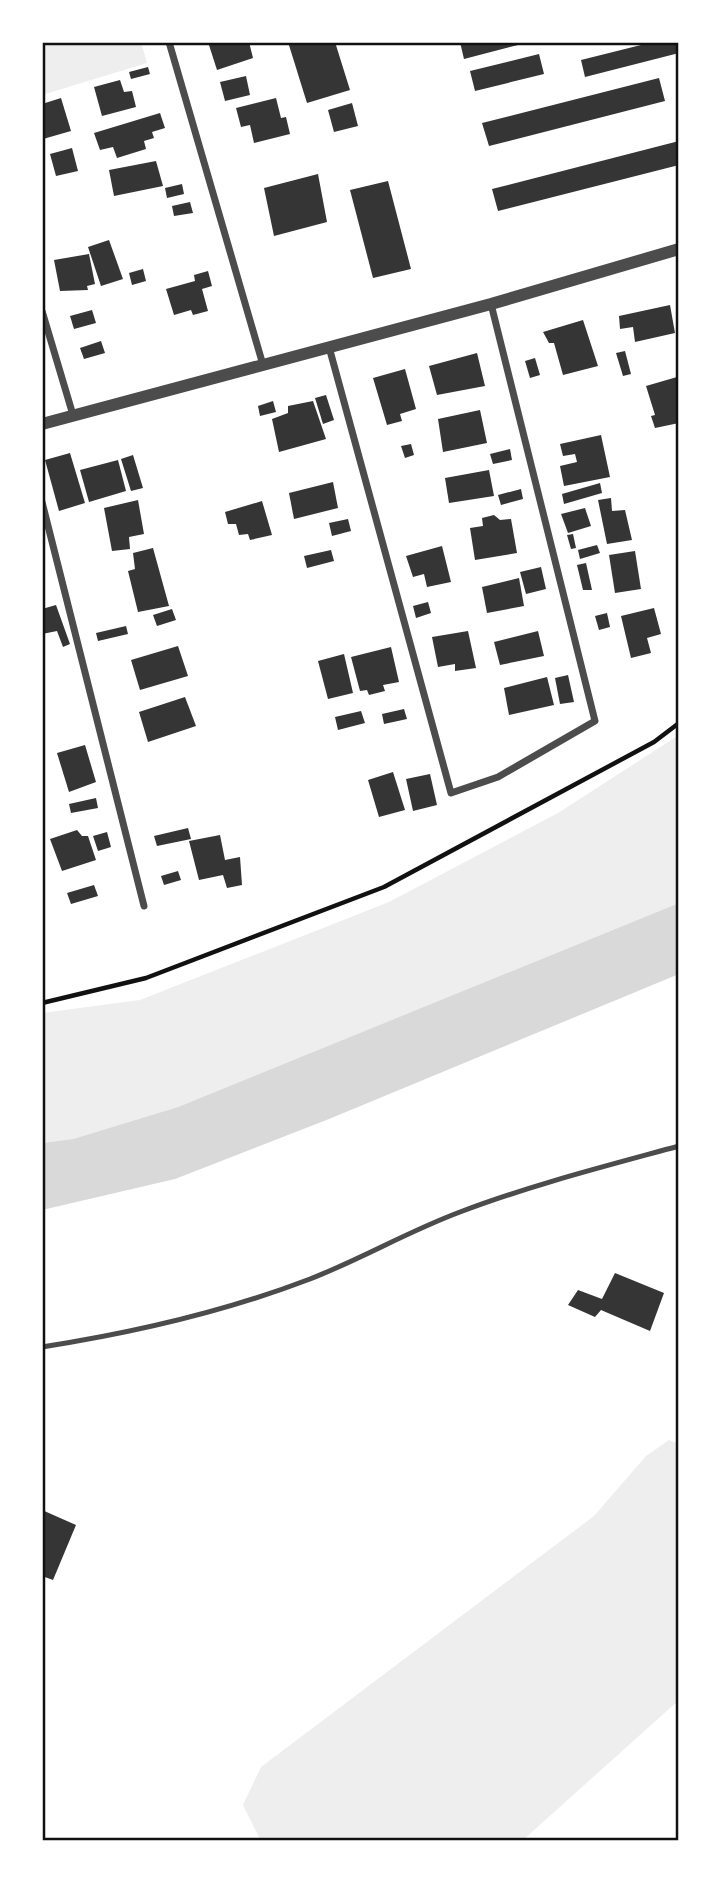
<svg xmlns="http://www.w3.org/2000/svg" width="721" height="1883" viewBox="0 0 721 1883" font-family="Rubik,sans-serif">
  <style>
    .green { fill: #eee }
    .water { fill: #d9d9d9 }
    .building { fill: #353535 }
    .lines { fill: none; stroke-linecap: round; stroke-linejoin: round }
    .path { stroke: #111; stroke-width: 4.5 }
    .service { stroke: #4c4c4c; stroke-width: 5 }
    .minor { stroke: #4c4c4c; stroke-width: 7 }
    .tertiary { stroke: #4c4c4c; stroke-width: 12 }
    .neatline { fill: none; stroke: #111; stroke-width: 2.5 }
  </style>
  <rect width="100%" height="100%" fill="#fff"/>
  <!-- green -->
  <g class="green">
    <polygon points="42,42 141,42 147,63 42,95"/>
    <polygon points="679,735 679,903 178,1107 73,1139 42,1143 42,1013 140,1000 389,902 558,813"/>
    <polygon points="669,1440 679,1444 679,1700 522,1841 261,1841 243,1805 261,1767 594,1516 646,1456"/>
  </g>
  <!-- water -->
  <polygon class="water" points="679,903 679,974 329,1119 175,1179 42,1210 42,1143 73,1139 178,1107"/>
  <!-- building -->
  <g class="building">
    <polygon points="208,42 249,42 253,58 217,70"/>
    <polygon points="288,42 335,42 350,90 307,103"/>
    <polygon points="460,42 517,42 518,45 464,59"/>
    <polygon points="653,42 679,42 679,53 585,77 581,60"/>
    <polygon points="539,54 544,74 475,91 470,71"/>
    <polygon points="148,67 150,74 131,79 129,72"/>
    <polygon points="246,76 250,95 225,101 220,82"/>
    <polygon points="659,78 665,101 489,146 482,123"/>
    <polygon points="120,80 124,92 132,91 136,107 102,116 94,87"/>
    <polygon points="61,98 71,131 43,139 42,104"/>
    <polygon points="276,98 281,118 286,117 290,134 254,143 250,125 241,127 236,108"/>
    <polygon points="352,103 358,126 334,132 328,110"/>
    <polygon points="160,113 165,128 152,132 154,138 144,141 146,149 117,158 113,147 100,150 94,133"/>
    <polygon points="679,141 679,165 498,211 492,189"/>
    <polygon points="72,148 78,171 56,176 50,154"/>
    <polygon points="156,161 163,186 114,196 109,170"/>
    <polygon points="318,174 327,222 274,236 264,188"/>
    <polygon points="388,181 411,269 373,278 350,190"/>
    <polygon points="182,184 184,194 167,198 165,188"/>
    <polygon points="190,202 193,213 174,216 172,206"/>
    <polygon points="109,240 123,279 101,286 88,247"/>
    <polygon points="89,254 95,284 87,286 88,290 60,291 54,260"/>
    <polygon points="143,269 146,281 132,285 129,273"/>
    <polygon points="208,271 212,286 202,289 208,311 193,315 191,310 174,315 166,289 195,281 194,275"/>
    <polygon points="670,305 675,333 635,342 633,327 620,329 619,316"/>
    <polygon points="92,310 96,323 74,329 70,316"/>
    <polygon points="583,320 598,366 563,375 554,343 549,343 543,332"/>
    <polygon points="101,341 105,353 84,359 80,348"/>
    <polygon points="625,351 631,374 623,376 616,353"/>
    <polygon points="477,353 485,386 437,395 429,366"/>
    <polygon points="535,358 540,375 530,378 525,361"/>
    <polygon points="405,369 416,409 400,414 402,421 387,425 373,378"/>
    <polygon points="677,377 679,423 655,428 651,416 655,415 646,386"/>
    <polygon points="326,395 334,420 323,424 315,398"/>
    <polygon points="273,401 276,412 260,416 258,406"/>
    <polygon points="313,401 326,439 279,452 272,419 288,413 288,406"/>
    <polygon points="480,410 487,443 443,452 438,419"/>
    <polygon points="601,435 610,477 564,486 560,466 577,462 575,454 563,456 560,444"/>
    <polygon points="411,444 414,455 405,458 401,446"/>
    <polygon points="510,449 512,460 493,464 490,454"/>
    <polygon points="70,453 85,503 59,511 45,460"/>
    <polygon points="133,455 143,488 131,491 121,459"/>
    <polygon points="118,460 126,491 89,502 80,470"/>
    <polygon points="489,470 494,496 449,503 445,478"/>
    <polygon points="333,482 338,508 294,519 289,493"/>
    <polygon points="600,483 602,493 564,504 562,494"/>
    <polygon points="521,489 523,499 501,505 498,495"/>
    <polygon points="611,498 612,511 625,510 632,540 607,544 598,500"/>
    <polygon points="138,500 144,534 129,537 130,549 112,551 104,508"/>
    <polygon points="262,501 272,535 250,540 248,534 239,535 236,524 228,524 225,512"/>
    <polygon points="585,508 591,526 568,533 561,514"/>
    <polygon points="494,515 500,520 511,519 517,553 475,560 470,528 483,526 482,518"/>
    <polygon points="348,519 351,531 332,536 329,523"/>
    <polygon points="573,534 576,548 571,549 567,535"/>
    <polygon points="597,545 600,553 580,559 578,550"/>
    <polygon points="442,546 451,582 427,587 424,574 413,577 406,556"/>
    <polygon points="153,548 169,606 138,612 128,571 135,569 133,553"/>
    <polygon points="331,550 334,561 307,568 304,556"/>
    <polygon points="635,551 641,589 615,593 609,555"/>
    <polygon points="586,563 592,590 583,590 577,565"/>
    <polygon points="541,567 546,589 526,594 520,572"/>
    <polygon points="519,578 524,606 487,613 482,587"/>
    <polygon points="428,602 431,613 416,618 413,606"/>
    <polygon points="56,605 70,644 63,647 57,631 42,634 42,609"/>
    <polygon points="654,608 661,634 647,638 651,653 631,658 621,616"/>
    <polygon points="172,609 176,620 157,626 153,615"/>
    <polygon points="607,613 610,627 599,630 595,616"/>
    <polygon points="126,626 128,634 98,641 96,633"/>
    <polygon points="468,631 476,668 455,671 455,664 438,667 432,637"/>
    <polygon points="538,631 544,656 500,665 494,642"/>
    <polygon points="178,646 188,676 140,690 131,660"/>
    <polygon points="391,647 399,682 383,685 385,691 369,695 367,690 360,691 351,657"/>
    <polygon points="344,654 353,693 328,699 318,661"/>
    <polygon points="568,675 574,702 560,704 555,678"/>
    <polygon points="547,677 554,705 509,715 504,688"/>
    <polygon points="185,697 196,726 148,742 139,712"/>
    <polygon points="404,709 407,719 384,724 382,714"/>
    <polygon points="361,711 365,723 338,730 335,717"/>
    <polygon points="85,745 96,782 69,792 57,753"/>
    <polygon points="393,772 405,810 379,817 368,780"/>
    <polygon points="430,774 437,805 413,811 406,779"/>
    <polygon points="96,798 98,808 71,813 69,804"/>
    <polygon points="188,828 191,839 157,846 154,836"/>
    <polygon points="77,830 82,836 88,836 96,860 62,871 50,839"/>
    <polygon points="107,832 111,847 98,851 93,836"/>
    <polygon points="220,835 225,860 240,857 242,885 227,888 223,875 199,880 189,841"/>
    <polygon points="178,871 181,880 164,885 161,876"/>
    <polygon points="94,885 98,896 71,904 67,893"/>
    <polygon points="615,1273 664,1293 650,1331 601,1310 595,1317 568,1305 578,1290 602,1299"/>
    <polygon points="42,1510 76,1525 53,1580 42,1576"/>
  </g>
  <g class="lines">
    <!-- path -->
    <polyline class="path" points="42,1003 146,978 384,887 654,742 679,723"/>
    <!-- service -->
    <path class="service" d="M42,1347C132,1333 224,1312 310,1279C361,1259 409,1231 460,1212C531,1185 606,1166 679,1146"/>
    <!-- minor -->
    <g class="minor">
      <polyline points="169,42 263,365"/>
      <polyline points="42,311 73,415"/>
      <polyline points="329,347 451,793 498,777 595,721 491,304"/>
      <polyline points="42,502 144,906"/>
    </g>
    <!-- tertiary -->
    <polyline class="tertiary" points="42,424 491,304 679,249"/>
  </g>
  <!-- border -->
  <rect width="721" height="1883" fill="none" stroke="#ffffff" stroke-width="88"/>
  <rect x="44" y="44" width="633" height="1795" class="neatline"/>
</svg>
